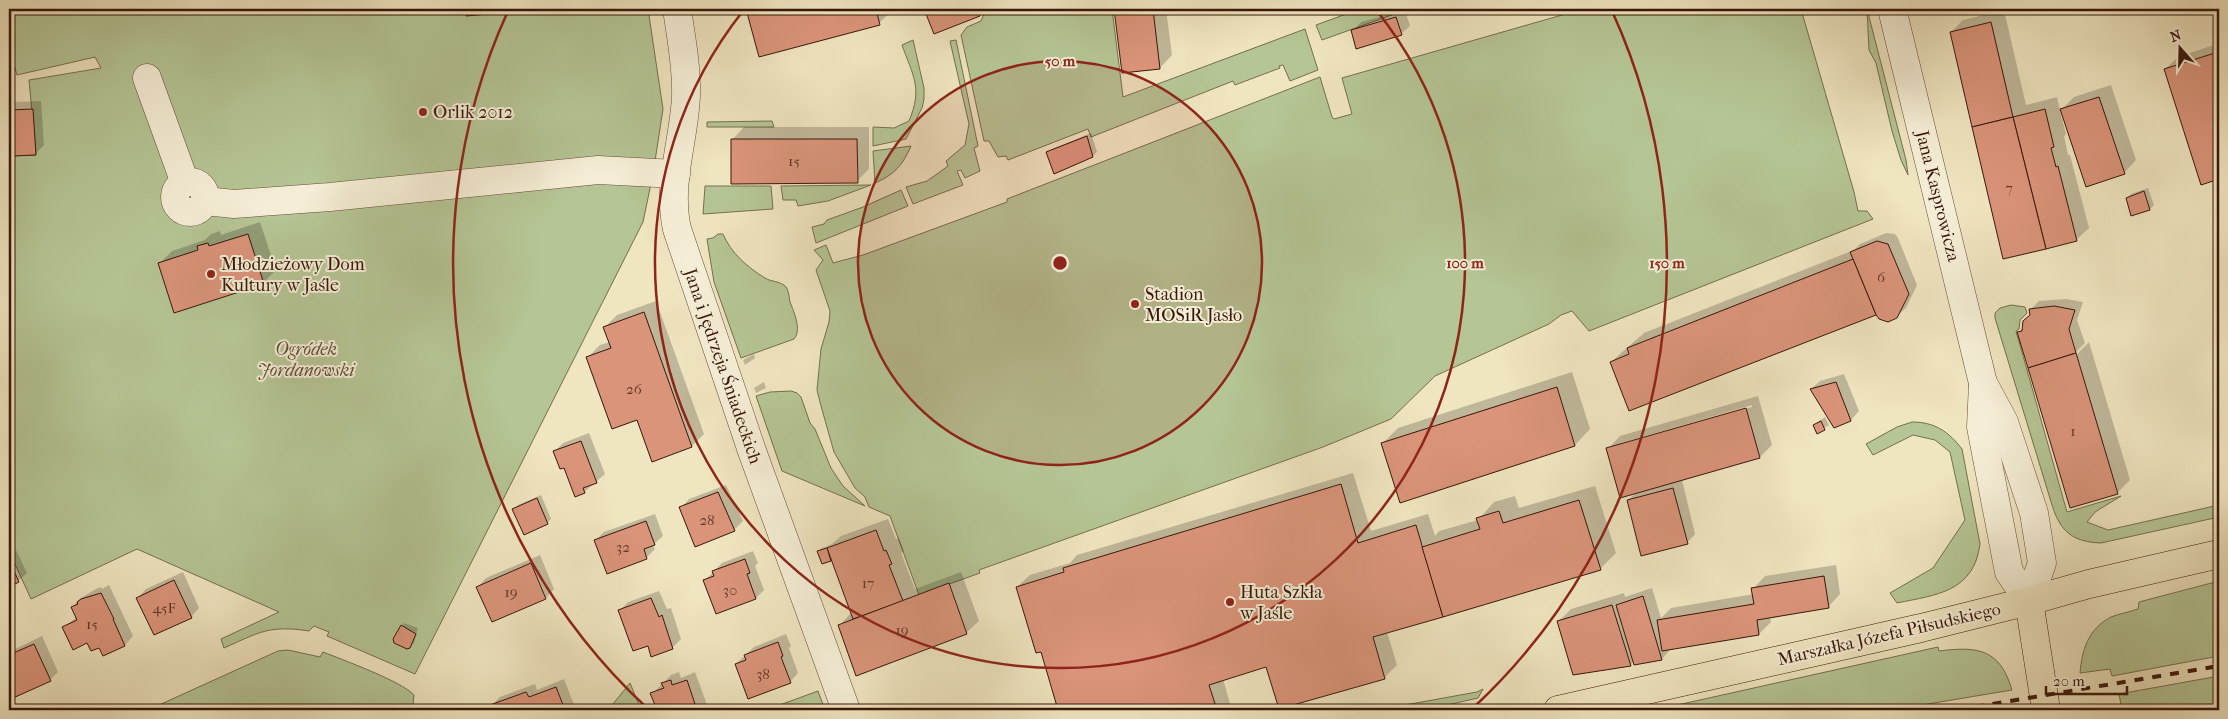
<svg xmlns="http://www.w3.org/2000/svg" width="2228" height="719" viewBox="0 0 2228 719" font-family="'IM FELL French Canon',serif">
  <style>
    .green { fill: #b5c595; stroke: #766e4f }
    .shadow { fill: #0003; fill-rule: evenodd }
    .building { fill: #da947a; stroke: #381609 }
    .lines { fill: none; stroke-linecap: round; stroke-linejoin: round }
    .minor-casing { stroke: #664a37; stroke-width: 29 }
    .major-casing { stroke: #381609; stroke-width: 29 }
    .minor { stroke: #f5eed6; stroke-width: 28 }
    .major { stroke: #efe5c0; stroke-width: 28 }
    .rail { stroke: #381609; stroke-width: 4; stroke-dasharray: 9 9; stroke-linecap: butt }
    .ring { fill: none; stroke: #8f2418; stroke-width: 2.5 }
    .poi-dot { fill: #8f2418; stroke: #f5eed6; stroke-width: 2 }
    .labels { text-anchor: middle; stroke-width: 4; stroke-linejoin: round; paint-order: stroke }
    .number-label { font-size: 15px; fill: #603625 }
    .poi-label { font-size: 18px; fill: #381609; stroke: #f5eed6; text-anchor: start }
    .street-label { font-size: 18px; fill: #381609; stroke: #f5eed6 }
    .park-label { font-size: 18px; font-style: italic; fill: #5e4b33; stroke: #f5eed6 }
    .centre { fill: #8f2418; stroke: #f5eed6; stroke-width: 2.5 }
    .ring-label { font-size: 15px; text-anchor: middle; font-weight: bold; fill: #8f2418; stroke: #f5eed6; stroke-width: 4; stroke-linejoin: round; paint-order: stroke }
  </style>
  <rect width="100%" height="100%" fill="#efe5c0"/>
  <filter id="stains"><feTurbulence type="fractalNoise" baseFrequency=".004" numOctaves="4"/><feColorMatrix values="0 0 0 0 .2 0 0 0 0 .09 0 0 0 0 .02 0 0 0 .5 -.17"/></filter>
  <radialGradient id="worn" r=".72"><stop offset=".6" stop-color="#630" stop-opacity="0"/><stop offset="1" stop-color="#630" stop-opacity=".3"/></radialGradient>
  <!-- green -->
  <g class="green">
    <path d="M9,9H648L663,109L653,174L643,222L415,674L327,636L329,632L314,626L309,631C269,625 260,632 224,648L221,639L279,612L137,549L31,599L9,551V139L11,156L36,155L29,80L101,68L95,57L17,75L9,47Z"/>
    <polygon points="982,9 1112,9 1123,97 1305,29 1318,70 1290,81 1283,65 1279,66 1280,68 1235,85 1233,81 1091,137 1088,129 1008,160 1006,156 998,157 989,141 984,141 961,35 967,27 981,21 984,14"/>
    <polygon points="1360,9 1402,9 1403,11 1322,40 1316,25"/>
    <polygon points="1583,9 1801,9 1854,192 1858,211 1867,211 1873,219 1589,331 1572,311 1561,315 1549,324 1435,376 1391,419 1323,447 979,570 980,573 919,595 890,516 869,507 865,497 855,488 834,452 821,406 817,390 821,349 829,322 830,311 816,270 823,260 814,250 826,245 833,263 863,255 1007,202 1007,199 1320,77 1332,117 1334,119 1352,114 1342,78"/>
    <polygon points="1867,9 1906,160 1908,175 1901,160 1892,131 1876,63 1869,50"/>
    <path d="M913,40L924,88V99L922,108L906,139L873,146V127L894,128L909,121C923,88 913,76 902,45Z"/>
    <polygon points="956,40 978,146 974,148 980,171 965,178 961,170 957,171 963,185 913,204 906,187 927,181 948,166 946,161 965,145 969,124 950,41"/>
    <polygon points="772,121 774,127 707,127 707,122"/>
    <path d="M911,146C903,165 894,175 875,183L873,151Z"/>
    <polygon points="871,185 828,201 798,206 796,200 783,200 781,186"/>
    <polygon points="705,186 771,186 773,209 703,214"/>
    <polygon points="901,190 908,206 816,243 812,227 824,224 827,220 863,207"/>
    <path d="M718,234H723C731,253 747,267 765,278C771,282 781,281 786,287C789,291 789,297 790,302C794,312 802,330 794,339L741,358L714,282L707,239L713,238Z"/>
    <path d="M2011,305L2025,307L2027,313L2020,320L2019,329L2016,331L2067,512L2121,496L2095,512L2087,522L2108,530L2219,505V517L2101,543C2072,542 2060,531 2052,505L1995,318V313L2000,308Z"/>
    <polygon points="791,391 797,393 801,397 810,423 815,429 831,468 843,486 865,506 782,471 756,396 770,392"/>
    <path d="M1912,422C1935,422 1949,432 1962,449L1980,544C1974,592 1936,595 1897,603L1890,593L1933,568L1965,520L1950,452L1935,440L1913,435L1873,455L1866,444L1897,427Z"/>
    <path d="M2219,581V656L2112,676L2110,669L2080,673C2082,650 2088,629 2111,617C2119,614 2129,612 2138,609L2139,602Z"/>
    <path d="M1938,647L1939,651C1978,646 2000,649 2012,690L1892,710H1655Z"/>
    <path d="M288,650L320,657L323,652C343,660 401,681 414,695L413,705L405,710H178L176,707L169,710H148L278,651Z"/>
    <polygon points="2219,676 2219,710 2122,710 2119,694"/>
    <polygon points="630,683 641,710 608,710"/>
    <polygon points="1483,689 1478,698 1425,710 1377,710 1477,692"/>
    <polygon points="818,691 825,710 766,710"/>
  </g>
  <!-- shadow -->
  <g class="shadow">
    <polygon points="467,9 491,9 487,13 467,15"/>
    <polygon points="747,9 894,9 879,23 760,55"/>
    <polygon points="925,9 986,9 980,15 934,33"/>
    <polygon points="1116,9 1166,9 1172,55 1160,68 1124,72"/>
    <polygon points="1405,10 1410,26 1401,34 1353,31 1361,22"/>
    <polygon points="2004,10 2026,105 2057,97 2060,111 2074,97 2111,85 2136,160 2124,173 2062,111 2060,111 2066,134 2064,136 2068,155 2070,155 2089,228 2076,240 1951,32 1963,20"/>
    <polygon points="2219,32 2219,178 2202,183 2165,69 2178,57 2217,44 2215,36"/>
    <polygon points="13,92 14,102 41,101 44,145 35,154 9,138 9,93"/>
    <polygon points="744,127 869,127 869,169 857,181 732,140"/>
    <polygon points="1091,133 1097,152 1093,156 1048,153 1052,149"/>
    <polygon points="2148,188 2154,205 2150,209 2127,198 2131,194"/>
    <polygon points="260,222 276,270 263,283 159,264 172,251 205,240 211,234 220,231 221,235"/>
    <polygon points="1886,233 1895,234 1898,238 1917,285 1906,308 1897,316 1877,312 1611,362 1644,333 1854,250 1860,244"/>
    <polygon points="2066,299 2083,302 2077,320 2085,343 2075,353 2075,356 2089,342 2130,480 2118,492 2071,507 2019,333 2031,314 2030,310 2039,301"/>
    <polygon points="656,301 704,434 692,446 638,419 588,357 600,345 610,342 605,327 617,315"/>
    <polygon points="754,354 755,358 745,365 743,360"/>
    <polygon points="1572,372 1590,429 1575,445 1383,443 1398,428"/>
    <polygon points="1844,374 1859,411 1851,420 1835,427 1811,389 1820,381"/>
    <polygon points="764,382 766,388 756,393 754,388"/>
    <path d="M1758,396L1772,445L1760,457L1682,480L1695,534L1687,543L1628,500L1636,493L1608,449L1620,436ZM1752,405V407L1621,446V443Z"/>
    <polygon points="1825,417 1829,425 1818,432 1814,425"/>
    <polygon points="589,433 605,474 584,492 555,451 563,443"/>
    <polygon points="1353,473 1371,531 1428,514 1435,536 1439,531 1478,520 1494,502 1515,496 1519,508 1595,486 1616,553 1600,569 1387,632 1397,665 1384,678 1267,666 1223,679 1231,707 1228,710 1060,710 1042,650 1017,587 1030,575 1070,563 1077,555"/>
    <polygon points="726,485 743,521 734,530 681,508 689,499"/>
    <polygon points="541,495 551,519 547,523 514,509 518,505"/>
    <polygon points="655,514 663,536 653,545 655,549 646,558 596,540 604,532"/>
    <polygon points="888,519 896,539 899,538 904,551 901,553 915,589 961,572 979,621 966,633 839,626 852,612 832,558 822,563 818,552 822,548 832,544 841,536"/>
    <polygon points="16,550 27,573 18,581 9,586 9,553"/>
    <polygon points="753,551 758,563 755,566 764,590 756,598 705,580 722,563"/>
    <polygon points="540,555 554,589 546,598 492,621 478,587 486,578"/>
    <polygon points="1836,565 1840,594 1828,607 1770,616 1771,622 1759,634 1670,649 1670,650 1662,659 1635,664 1634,661 1630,665 1558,622 1571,609 1624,593 1625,597 1652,588 1661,618 1671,608 1754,594 1753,589 1765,576"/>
    <polygon points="183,572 199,608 191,617 138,598 146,589"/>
    <polygon points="109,585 133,636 125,645 103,654 99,646 64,627 77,617 72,607 81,598 96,589 101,587 102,589"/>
    <polygon points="659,591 667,609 671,608 681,639 673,647 652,655 648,644 619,611 628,602"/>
    <polygon points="404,623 418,628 414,643 409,647 394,640"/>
    <polygon points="786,634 791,646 789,648 798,673 790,682 736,664 754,647"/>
    <polygon points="42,636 58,672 50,680 14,697 9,685 9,652"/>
    <polygon points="679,672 681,678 695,672 709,710 658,710 652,694 671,675"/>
    <polygon points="564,679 576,710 493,710 492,705 500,697 535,684 537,690"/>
  </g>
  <!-- building -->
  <g class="building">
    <polygon points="465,9 487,9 488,14 466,16"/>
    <polygon points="498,9 528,9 529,11 498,13"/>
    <polygon points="746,9 876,9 880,25 759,57"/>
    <polygon points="924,9 977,9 980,16 934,34"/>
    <polygon points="1114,9 1153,9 1160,69 1122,73"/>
    <polygon points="1396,17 1402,35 1356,49 1351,30"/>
    <polygon points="1991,22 2013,117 1972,127 1950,32"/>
    <polygon points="2218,52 2219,179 2201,185 2164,69"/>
    <polygon points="2099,97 2125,174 2086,187 2060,109"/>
    <polygon points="33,109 36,155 11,156 9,110"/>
    <polygon points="2045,109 2054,147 2051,148 2056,167 2058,166 2077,241 2046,249 2013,117"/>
    <polygon points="2013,117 2046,249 2003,259 1972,127"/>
    <polygon points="1087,136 1093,157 1054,174 1046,152"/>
    <polygon points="731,139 857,139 858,183 731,184"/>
    <polygon points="2144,191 2150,210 2131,216 2126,198"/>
    <polygon points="248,234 264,284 174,313 158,263 198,250 197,246 208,243 209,246"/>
    <polygon points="1877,241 1888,244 1909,294 1897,318 1888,322 1879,319 1876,315 1850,252"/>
    <polygon points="1853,259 1876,315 1629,411 1610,362 1629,354 1627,348"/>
    <polygon points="2054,306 2075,310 2069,329 2076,353 2028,368 2017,332 2022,331 2023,321 2030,315 2029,309"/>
    <polygon points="644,312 692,447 652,462 637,420 612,429 586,357 611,348 603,327"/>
    <polygon points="2076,353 2118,494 2070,508 2028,368"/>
    <polygon points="1836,382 1851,421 1834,428 1810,389"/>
    <polygon points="1557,387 1575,446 1400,503 1381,443"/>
    <polygon points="1746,408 1760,458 1620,498 1606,448"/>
    <polygon points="1821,421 1825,430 1817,434 1813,425"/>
    <polygon points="581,441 597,483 583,488 585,493 575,497 564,468 560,469 553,451"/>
    <polygon points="1341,484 1358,543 1416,525 1443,617 1373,637 1385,679 1279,709 1266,667 1209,685 1217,710 1058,710 1041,652 1036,653 1016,587 1064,572 1063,568"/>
    <polygon points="1673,488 1688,544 1641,556 1627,500"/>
    <polygon points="718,492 735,531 695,547 679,507"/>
    <polygon points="537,498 548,524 524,535 512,509"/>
    <polygon points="1579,500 1601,570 1443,617 1422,547 1480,529 1476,518 1499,511 1503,523"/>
    <polygon points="646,521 655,545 644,549 647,559 607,574 594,540"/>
    <polygon points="876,530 884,551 886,550 892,564 889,565 903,601 853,619 827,548"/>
    <polygon points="827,548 831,561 822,564 817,551"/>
    <polygon points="745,559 750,573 747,574 756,599 716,614 703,580 714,576 712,571"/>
    <polygon points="9,560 19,582 9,587"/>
    <polygon points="531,563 546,599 492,622 476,587"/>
    <polygon points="1824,576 1829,608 1757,620 1759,635 1662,651 1657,620 1754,604 1751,588"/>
    <polygon points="174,580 192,618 154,635 136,598"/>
    <polygon points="949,583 967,634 856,676 838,625"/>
    <polygon points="101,593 114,619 113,619 125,646 103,656 99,648 91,651 87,643 73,650 62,627 77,620 71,607 78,604 77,602 81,599"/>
    <polygon points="1643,596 1662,660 1634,665 1616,605"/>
    <polygon points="651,598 659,617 662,615 673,649 651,657 648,646 633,651 618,610"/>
    <polygon points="1612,605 1631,666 1573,675 1557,621"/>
    <polygon points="401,625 416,634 410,648 407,649 394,643 393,639"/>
    <polygon points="778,642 783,656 781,657 791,683 748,699 735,664 746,660 744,655"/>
    <polygon points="34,644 51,681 13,698 9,688 9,655"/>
    <polygon points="671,680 672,685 687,680 697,710 657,710 650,693 664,688 661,683"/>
    <polygon points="556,687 565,710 492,710 490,705 526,692 529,697"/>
  </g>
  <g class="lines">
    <!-- minor casing -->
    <g class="minor-casing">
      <g id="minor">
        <path d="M677,9C681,37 687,67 686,96C684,141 667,184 677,229L752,451L846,710"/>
        <polyline points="1892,9 1983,383 2004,422 2034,513 2042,563 2029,601"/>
        <polyline points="147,78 185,183"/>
        <circle cx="190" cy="197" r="15"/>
        <polyline points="205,201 234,204 330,197 598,170 676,174"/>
        <polyline points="1983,383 1981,427 2009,572 2029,601"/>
      </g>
    </g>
    <!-- major casing -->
    <g class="major-casing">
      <g id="major">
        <polyline points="2029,601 2046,710"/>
        <polyline points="1558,710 1921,628 2029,601 2089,584 2219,554"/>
      </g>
    </g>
    <!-- minor -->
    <use href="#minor" class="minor"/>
    <!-- major -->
    <use href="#major" class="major"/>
    <!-- rail -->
    <polyline class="rail" points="1957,710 2219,666"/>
  </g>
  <!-- distance rings -->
  <circle cx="1060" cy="263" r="202" fill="#8f2418" fill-opacity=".12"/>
  <g class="ring">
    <circle cx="1060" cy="263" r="202"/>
    <path d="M1377 11A405 405 0 1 1 743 11"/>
    <path d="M646 707A607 607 0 0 1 508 11M1612 11A607 607 0 0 1 1474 707"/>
  </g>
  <!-- markers -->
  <g class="poi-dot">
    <circle cx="423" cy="112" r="5"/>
    <circle cx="211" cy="274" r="5"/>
    <circle cx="1135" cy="304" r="5"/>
    <circle cx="1230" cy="602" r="5"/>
  </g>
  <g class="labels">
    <!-- number labels -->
    <g class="number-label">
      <text x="794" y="166">15</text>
      <text x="2009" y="193">7</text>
      <text x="1881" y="282">6</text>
      <text x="634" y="394">26</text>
      <text x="2073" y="436">1</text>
      <text x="707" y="525">28</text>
      <text x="623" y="552">32</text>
      <text x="868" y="588">17</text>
      <text x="730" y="595">30</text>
      <text x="511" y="597">19</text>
      <text x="164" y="613">45F</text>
      <text x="92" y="629">15</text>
      <text x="902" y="635">19</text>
      <text x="763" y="679">38</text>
    </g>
    <!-- poi labels -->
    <g class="poi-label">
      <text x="433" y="118">Orlik 2012</text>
      <text x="221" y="270">Młodzieżowy Dom<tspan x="221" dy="21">Kultury w Jaśle</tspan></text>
      <text x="1145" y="300">Stadion<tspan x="1145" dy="21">MOSiR Jasło</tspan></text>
      <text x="1240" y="598">Huta Szkła<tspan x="1240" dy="21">w Jaśle</tspan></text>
    </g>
    <!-- street labels -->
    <g class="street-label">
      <text transform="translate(1938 196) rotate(76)" y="6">Jana Kasprowicza</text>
      <text transform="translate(723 366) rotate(71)" y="6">Jana i Jędrzeja Śniadeckich</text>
      <text transform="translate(1889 634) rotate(-13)" y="6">Marszałka Józefa Piłsudskiego</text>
    </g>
    <!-- park labels -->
    <g class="park-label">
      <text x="306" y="355">Ogródek<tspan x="306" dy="21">Jordanowski</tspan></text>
    </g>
  </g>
  <circle cx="1060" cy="263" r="8" class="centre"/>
  <g class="ring-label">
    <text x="1060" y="66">50 m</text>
    <text x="1465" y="268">100 m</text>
    <text x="1667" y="268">150 m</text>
  </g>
  <!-- margin -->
  <rect width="2228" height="719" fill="none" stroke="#efe5c0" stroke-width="30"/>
  <rect x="10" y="10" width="2208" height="699" fill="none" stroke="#381609" stroke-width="2.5"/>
  <rect x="15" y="15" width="2198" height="689" fill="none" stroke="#381609"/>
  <!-- north arrow -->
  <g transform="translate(2180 48) rotate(340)" stroke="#f5eed6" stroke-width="4" paint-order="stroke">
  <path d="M0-4L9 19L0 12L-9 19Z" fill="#381609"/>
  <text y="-8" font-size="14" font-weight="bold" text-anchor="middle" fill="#381609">N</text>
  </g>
  <!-- scale -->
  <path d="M2046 686v8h81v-8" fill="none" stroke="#381609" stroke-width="2.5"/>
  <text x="2053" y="686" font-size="15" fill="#381609" stroke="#f5eed6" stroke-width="4" paint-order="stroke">20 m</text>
  <rect width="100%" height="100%" filter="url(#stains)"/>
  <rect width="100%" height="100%" fill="url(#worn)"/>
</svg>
